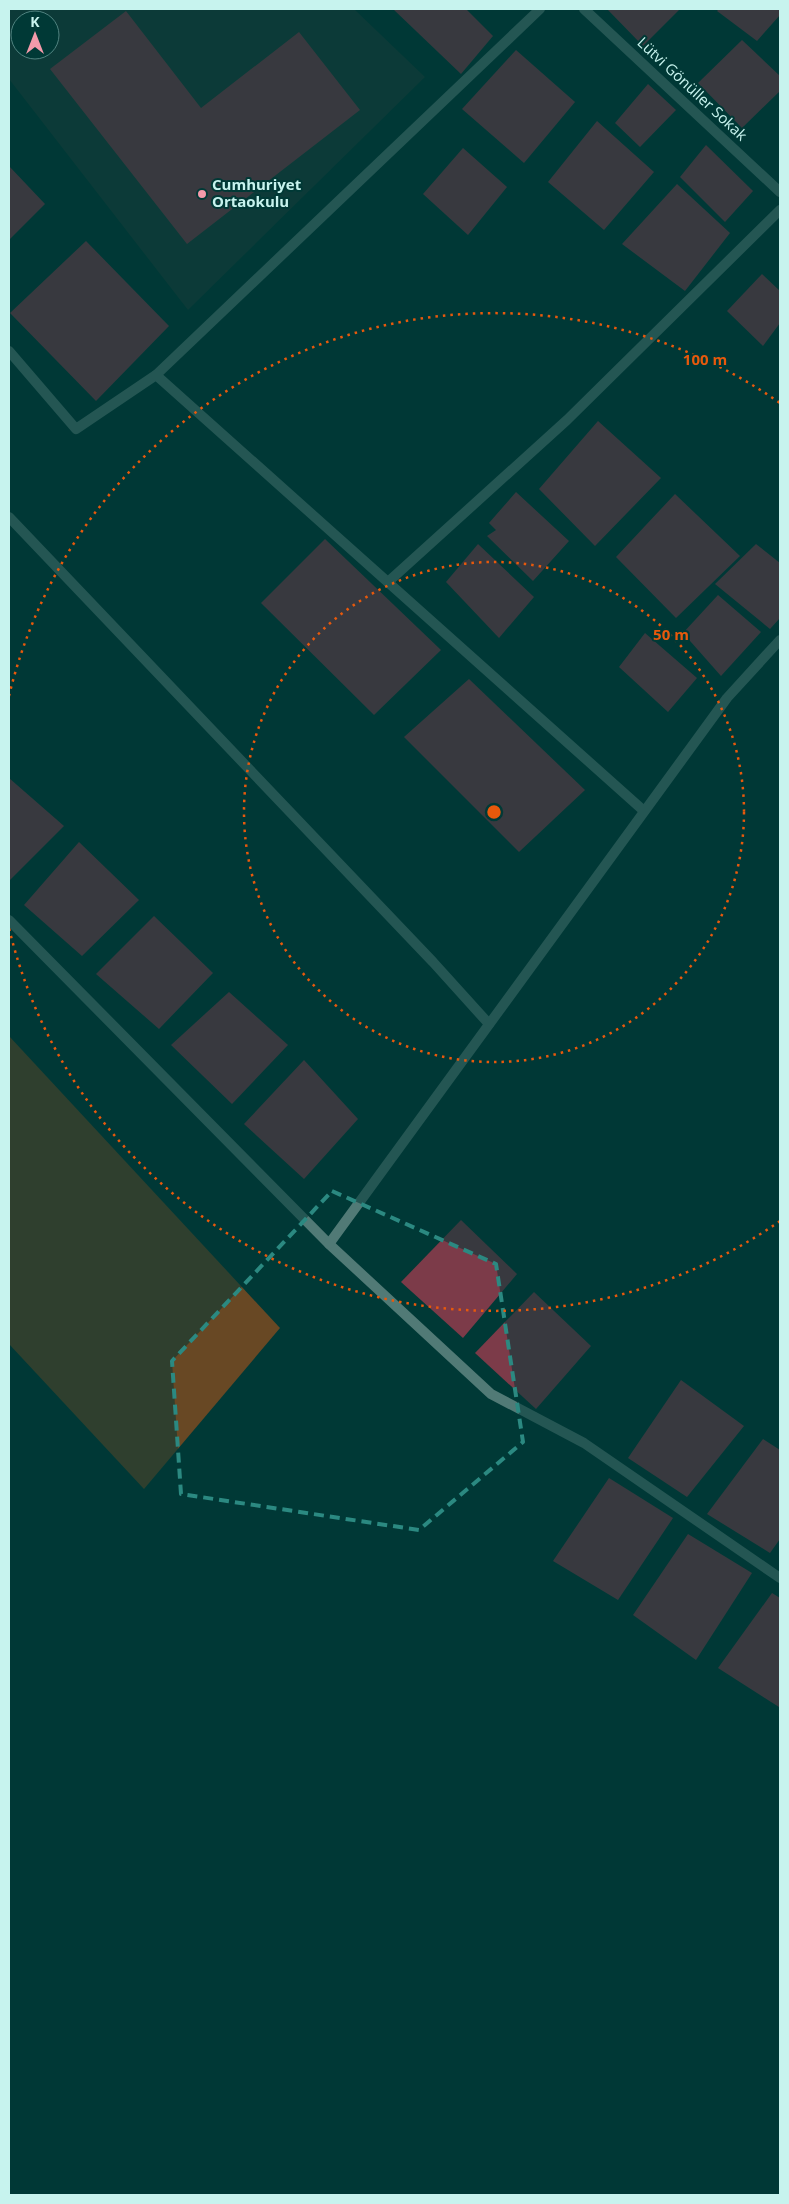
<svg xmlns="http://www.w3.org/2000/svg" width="789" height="2204" viewBox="0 0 789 2204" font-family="'Open Sans',sans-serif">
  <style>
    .built { fill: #1b3d3a; fill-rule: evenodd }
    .green { fill: #684824 }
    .building { fill: #7c3b49 }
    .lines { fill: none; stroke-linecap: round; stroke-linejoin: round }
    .minor { stroke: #517a76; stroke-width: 10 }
    .marked { fill: none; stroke: #2b8981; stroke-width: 4; stroke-dasharray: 10 6; stroke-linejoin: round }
    .ring { fill: none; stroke: #e8590c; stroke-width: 2.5; stroke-dasharray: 2.5 5 }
    .poi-dot { fill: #f39aaa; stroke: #003936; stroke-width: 2 }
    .labels { text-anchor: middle; stroke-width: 4; stroke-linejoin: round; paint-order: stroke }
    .street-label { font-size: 15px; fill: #c7f3ee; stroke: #003936 }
    .poi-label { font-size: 15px; font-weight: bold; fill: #c7f3ee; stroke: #003936; text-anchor: start }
    .centre { fill: #e8590c; stroke: #003936; stroke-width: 2.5 }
    .ring-label { font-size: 15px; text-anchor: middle; font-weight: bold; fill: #e8590c; stroke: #003936; stroke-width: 4; stroke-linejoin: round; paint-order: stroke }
  </style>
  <rect width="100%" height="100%" fill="#003936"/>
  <!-- built -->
  <path class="built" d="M9,9H354L425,77L188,310L9,79ZM20,20H50V50H20Z"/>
  <!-- green -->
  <polygon class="green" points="9,1036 280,1328 144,1489 9,1344"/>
  <!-- building -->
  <g class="building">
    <polygon points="393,9 466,9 493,36 461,74"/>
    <polygon points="607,9 680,9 643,46"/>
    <polygon points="719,9 780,9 780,15 757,41 717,11"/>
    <polygon points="126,11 201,108 299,32 360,110 187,244 50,69"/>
    <polygon points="742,40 780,76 780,91 742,128 698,83"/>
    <polygon points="516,50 575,102 524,163 462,109"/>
    <polygon points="648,84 676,110 640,147 615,123"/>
    <polygon points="597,121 654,172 604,230 548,182"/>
    <polygon points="706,145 753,191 725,222 680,177"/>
    <polygon points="463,148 507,187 468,235 423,194"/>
    <polygon points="9,166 45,204 9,240"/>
    <polygon points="677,184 730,233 685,291 622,244"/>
    <polygon points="86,241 169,326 96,401 10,313"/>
    <polygon points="762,274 780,291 780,323 763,346 727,311"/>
    <polygon points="598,421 661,478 595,546 539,489"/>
    <polygon points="516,492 569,541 533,581 487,536 496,530 489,523"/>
    <polygon points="675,494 740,556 676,618 616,557"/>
    <polygon points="325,539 441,650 374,715 261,603"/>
    <polygon points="478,544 534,597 499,638 446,582"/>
    <polygon points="756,544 780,563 780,618 770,629 715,584"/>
    <polygon points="718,595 761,632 721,676 683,633"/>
    <polygon points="645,633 697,678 668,712 619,667"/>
    <polygon points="469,679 585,790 519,852 404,737"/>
    <polygon points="9,778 64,826 9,881"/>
    <polygon points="79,842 139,900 82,956 24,905"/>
    <polygon points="154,916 213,973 159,1029 96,974"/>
    <polygon points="229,992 288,1045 232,1104 171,1045"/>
    <polygon points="304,1060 358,1119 304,1179 244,1124"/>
    <polygon points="461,1220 517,1274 463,1338 401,1282"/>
    <polygon points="534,1292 591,1346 536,1409 475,1353"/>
    <polygon points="681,1380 744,1426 687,1497 628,1458"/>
    <polygon points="763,1439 780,1450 780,1539 770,1553 707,1514"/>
    <polygon points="609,1478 673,1518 618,1600 553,1561"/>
    <polygon points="688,1534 752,1573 696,1660 633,1615"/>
    <polygon points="772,1593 780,1598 779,1707 718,1668"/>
  </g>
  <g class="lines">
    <!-- minor -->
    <g class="minor">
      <polyline points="584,9 780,192"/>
      <polyline points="9,351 76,429 156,375 540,9"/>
      <polyline points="156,375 644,811"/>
      <polyline points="9,517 433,962 489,1024"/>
      <polyline points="388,582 567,420 780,210"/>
      <polyline points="9,920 329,1244 491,1394 584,1443 780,1578"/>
      <polyline points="329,1244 727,698 780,640"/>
    </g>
  </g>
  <!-- marked area -->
  <path d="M0 0H789V2204H0ZM332,1191L496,1264L523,1442L419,1530L181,1494L172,1361Z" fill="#003936" fill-opacity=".55" fill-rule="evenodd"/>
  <path class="marked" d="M332,1191L496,1264L523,1442L419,1530L181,1494L172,1361Z"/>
  <!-- distance rings -->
  <g class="ring">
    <circle cx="494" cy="812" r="250"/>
    <path d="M780 1221A499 499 0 0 1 9 928M9 696A499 499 0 0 1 780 403"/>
  </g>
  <!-- markers -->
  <circle class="poi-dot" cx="202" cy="194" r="5"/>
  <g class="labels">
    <!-- street labels -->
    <g class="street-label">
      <text transform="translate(692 89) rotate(43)" y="5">Lütvi Gönüller Sokak</text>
    </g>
    <!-- poi labels -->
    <g class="poi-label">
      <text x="212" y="190">Cumhuriyet<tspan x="212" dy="17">Ortaokulu</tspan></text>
    </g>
  </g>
  <circle cx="494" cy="812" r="8" class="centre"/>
  <g class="ring-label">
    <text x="705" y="365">100 m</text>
    <text x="671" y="640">50 m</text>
  </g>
  <!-- border -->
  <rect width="789" height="2204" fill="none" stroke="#c7f3ee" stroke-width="20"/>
  <!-- north arrow -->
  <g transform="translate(35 35)"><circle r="24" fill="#003936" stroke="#508380"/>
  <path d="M0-4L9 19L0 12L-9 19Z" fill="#f39aaa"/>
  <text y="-8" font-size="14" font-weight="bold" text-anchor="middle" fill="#c7f3ee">K</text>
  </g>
</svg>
